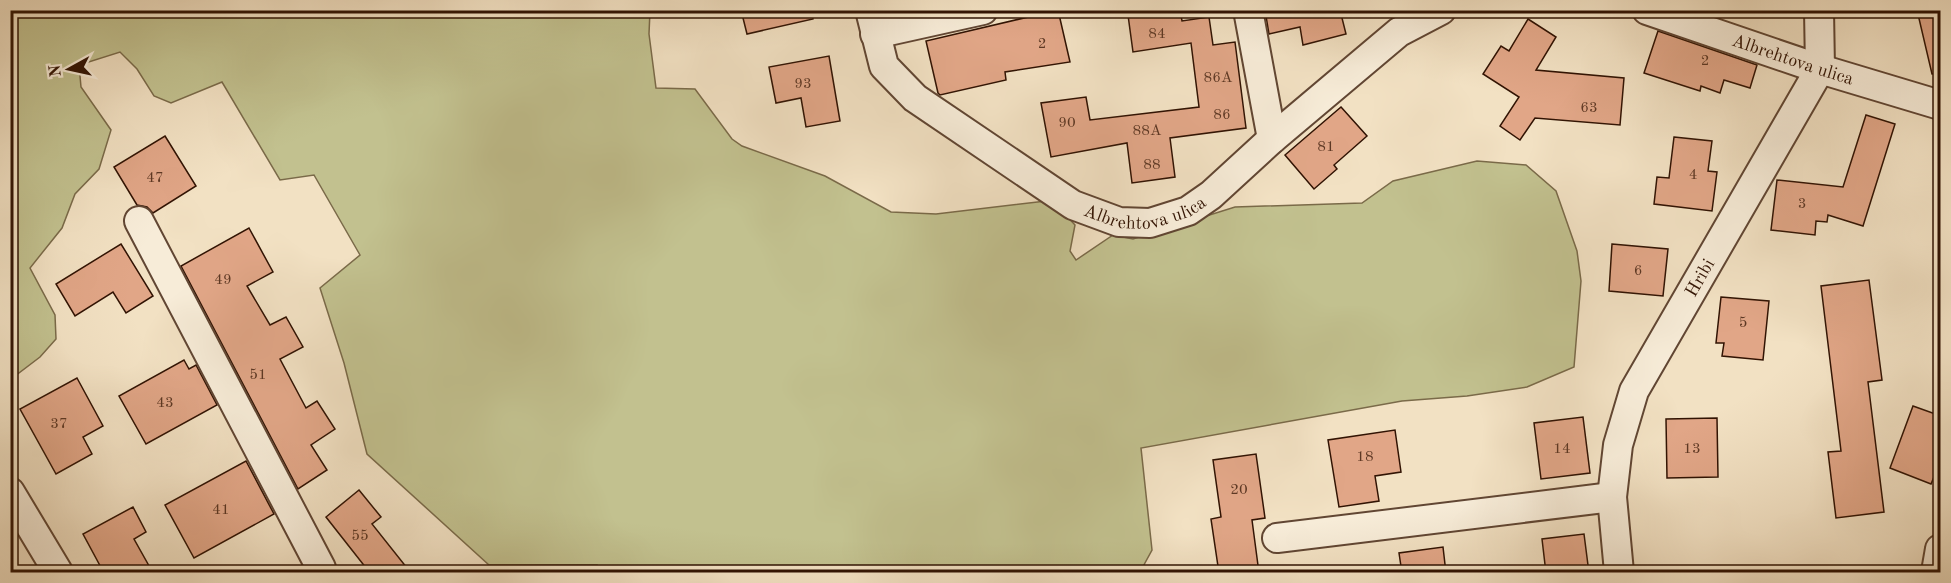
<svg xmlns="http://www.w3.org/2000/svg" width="1951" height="583" viewBox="0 0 1951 583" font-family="'Old Standard TT',serif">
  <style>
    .green { fill: #c2c18f; stroke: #7a6a49; stroke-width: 1.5 }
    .building { fill: #e1a687; stroke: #311303; stroke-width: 1.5 }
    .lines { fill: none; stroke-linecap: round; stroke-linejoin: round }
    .street-casing { stroke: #614633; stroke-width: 32 }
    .street { stroke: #f7ecd8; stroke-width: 28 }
    .labels { text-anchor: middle; stroke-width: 4.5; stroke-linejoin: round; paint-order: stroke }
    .number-label { font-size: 15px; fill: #5d3824 }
    .street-label { font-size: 18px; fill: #311303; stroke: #f7ecd8 }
  </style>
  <rect width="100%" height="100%" fill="#f2e1c3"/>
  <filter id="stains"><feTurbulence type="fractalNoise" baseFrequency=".00333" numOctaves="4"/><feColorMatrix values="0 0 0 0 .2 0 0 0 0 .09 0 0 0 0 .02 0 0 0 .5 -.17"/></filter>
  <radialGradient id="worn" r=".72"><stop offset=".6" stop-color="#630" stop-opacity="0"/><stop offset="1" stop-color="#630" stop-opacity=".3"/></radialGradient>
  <!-- green -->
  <polygon class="green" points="11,11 650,11 649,34 656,88 695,89 732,139 742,146 825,176 891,212 936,214 1046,201 1062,211 1075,225 1070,251 1076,260 1113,235 1133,239 1235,207 1362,203 1393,181 1477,161 1526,165 1556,191 1577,251 1581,281 1574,367 1527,387 1467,396 1402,401 1141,448 1152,550 1140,572 605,572 597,565 489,565 367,454 344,363 320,288 360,255 314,175 280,180 222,82 171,103 154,96 137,69 120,52 79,65 81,87 111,130 99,169 75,194 62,228 30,268 55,315 56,339 40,357 11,379"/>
  <!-- building -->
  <g class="building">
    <polygon points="741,10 812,10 813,19 747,34"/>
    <polygon points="1058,10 1070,62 1005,72 1006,80 940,95 938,93 926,41"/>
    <polygon points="1140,10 1180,10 1182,21 1209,17 1213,45 1235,42 1246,128 1170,138 1175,177 1132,183 1127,143 1051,157 1041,103 1086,97 1090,120 1199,107 1191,43 1133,52 1128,15 1140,13"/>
    <polygon points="1265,10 1340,10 1346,34 1303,45 1300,27 1269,34"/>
    <polygon points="1917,10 1941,10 1941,73 1932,74"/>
    <polygon points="1528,19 1556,37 1536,70 1624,78 1620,125 1535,118 1520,140 1500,126 1519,97 1483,74 1501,46 1509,51"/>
    <polygon points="1658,31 1757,65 1750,88 1724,80 1720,93 1701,86 1700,91 1644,73"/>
    <polygon points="829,56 840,121 806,127 801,98 776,103 769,67"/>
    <polygon points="1341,107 1367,136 1334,165 1337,169 1314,189 1285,155"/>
    <polygon points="1866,115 1895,124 1863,226 1828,215 1827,222 1816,221 1815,235 1771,230 1777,180 1843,187"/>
    <polygon points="165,136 196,186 153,213 147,207 137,205 114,167"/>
    <polygon points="1674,137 1712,141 1708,171 1717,172 1712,211 1654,204 1657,177 1669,178"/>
    <polygon points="249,228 273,272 247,286 270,325 286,317 303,347 280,359 306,408 317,401 335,429 311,445 327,470 298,489 181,266"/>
    <polygon points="121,244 153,296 126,313 113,292 75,316 56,284"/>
    <polygon points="1612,244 1668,249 1663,296 1609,291"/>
    <polygon points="1869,280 1882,380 1868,382 1884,512 1836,518 1828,452 1841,451 1821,286"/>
    <polygon points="1721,297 1769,301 1763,360 1722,356 1724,343 1716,343"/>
    <polygon points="184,360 189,369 196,365 217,405 146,444 119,396"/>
    <polygon points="77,378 103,426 83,437 92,454 56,474 20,409"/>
    <polygon points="1913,406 1941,416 1941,460 1931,484 1890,468"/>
    <polygon points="1583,417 1590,473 1541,479 1534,423"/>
    <polygon points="1717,418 1718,477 1667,478 1666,419"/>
    <polygon points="1395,430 1401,472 1375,476 1379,501 1339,507 1328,440"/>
    <polygon points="1256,454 1265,518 1252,520 1259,573 1219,573 1211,519 1221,517 1213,460"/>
    <polygon points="246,461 274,514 194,558 165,505"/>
    <polygon points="359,490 381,517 372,524 411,573 370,573 326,517"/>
    <polygon points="133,507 146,532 134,539 153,573 104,573 83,534"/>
    <polygon points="1584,534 1589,573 1546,573 1542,539"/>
    <polygon points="1443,547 1446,573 1402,573 1399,553"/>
  </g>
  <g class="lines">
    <!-- street casing -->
    <g class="street-casing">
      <g id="street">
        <path id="s1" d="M870,10L884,66L915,98L1073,205L1119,222L1150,223L1188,211L1211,195L1272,139L1399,32L1441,10"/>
        <polyline points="1248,10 1272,139"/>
        <path id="s2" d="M1647,10L1820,69L1940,105"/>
        <polyline points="875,34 983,10"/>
        <polyline points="139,221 321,568 321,572"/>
        <polyline points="10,492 58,572"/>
        <polyline points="1277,538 1612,497"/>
        <path id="s3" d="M1619,572L1612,497L1618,445L1634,391L1820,69L1819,10"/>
        <polyline points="1936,572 1940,549"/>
      </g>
    </g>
    <!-- street -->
    <use href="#street" class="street"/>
  </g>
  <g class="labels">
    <!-- number labels -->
    <g class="number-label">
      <text x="1157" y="38">84</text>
      <text x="1042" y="48">2</text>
      <text x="1705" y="65">2</text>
      <text x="1218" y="82">86A</text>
      <text x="803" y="88">93</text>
      <text x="1589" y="112">63</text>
      <text x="1222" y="119">86</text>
      <text x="1067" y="127">90</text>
      <text x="1147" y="135">88A</text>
      <text x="1326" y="151">81</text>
      <text x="1152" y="169">88</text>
      <text x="1693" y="179">4</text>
      <text x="155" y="182">47</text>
      <text x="1802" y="208">3</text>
      <text x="1638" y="275">6</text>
      <text x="223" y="284">49</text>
      <text x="1743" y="327">5</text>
      <text x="258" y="379">51</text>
      <text x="165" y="407">43</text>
      <text x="59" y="428">37</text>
      <text x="1562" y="453">14</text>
      <text x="1692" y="453">13</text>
      <text x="1365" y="461">18</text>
      <text x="1239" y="494">20</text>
      <text x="221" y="514">41</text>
      <text x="360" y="540">55</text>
    </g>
    <!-- street labels -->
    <g class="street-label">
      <text dy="6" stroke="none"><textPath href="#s2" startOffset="154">Albrehtova ulica</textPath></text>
      <text dy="6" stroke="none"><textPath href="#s1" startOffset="369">Albrehtova ulica</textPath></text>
      <text dy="6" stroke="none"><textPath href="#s3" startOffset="315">Hribi</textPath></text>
    </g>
  </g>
  <!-- margin -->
  <rect width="1951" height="583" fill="none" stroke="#f2e1c3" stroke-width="36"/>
  <rect x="12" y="12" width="1927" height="559" fill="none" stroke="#311303" stroke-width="3"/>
  <rect x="18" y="18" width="1915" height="547" fill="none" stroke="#311303" stroke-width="1.5"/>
  <!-- north arrow -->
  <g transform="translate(69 69) rotate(262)" stroke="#f7ecd8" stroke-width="4.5" paint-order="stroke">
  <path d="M0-4.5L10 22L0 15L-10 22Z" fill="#311303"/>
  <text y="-9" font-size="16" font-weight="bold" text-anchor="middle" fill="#311303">N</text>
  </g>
  <rect width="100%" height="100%" filter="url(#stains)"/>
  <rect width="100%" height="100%" fill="url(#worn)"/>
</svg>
